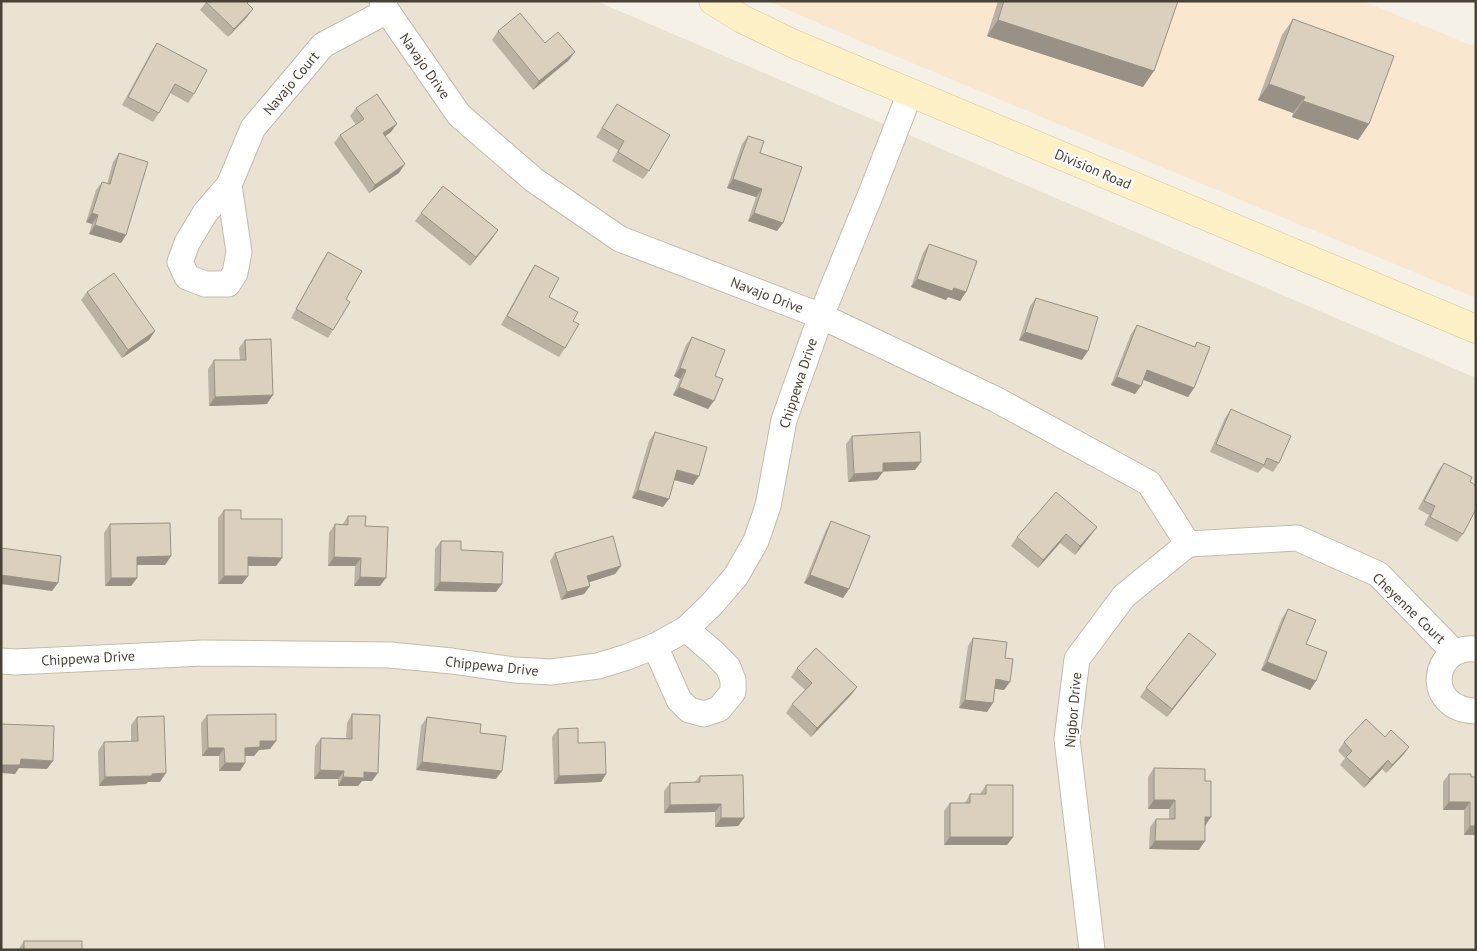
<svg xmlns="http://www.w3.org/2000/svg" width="1477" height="951" viewBox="0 0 1477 951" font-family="'PT Sans',sans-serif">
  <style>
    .residential { fill: #eae3d4 }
    .commercial { fill: #f9e7cf }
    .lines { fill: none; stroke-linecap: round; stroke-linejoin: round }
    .street-casing { stroke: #c5bbab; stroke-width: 27 }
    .secondary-casing { stroke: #d9c691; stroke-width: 29 }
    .street { stroke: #fff; stroke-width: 25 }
    .secondary { stroke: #fff1c7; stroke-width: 28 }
    .wall { fill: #bcb2a3 }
    .shaded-wall { fill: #999185 }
    .building { fill: #dbcfbe; stroke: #999185 }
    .labels { text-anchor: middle; stroke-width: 5; stroke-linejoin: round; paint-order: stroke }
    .street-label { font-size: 14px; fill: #494135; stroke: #fff }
  </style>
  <rect width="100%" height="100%" fill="#f5f1e7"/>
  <!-- residential -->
  <polygon class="residential" points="1,1 596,1 1476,378 1476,950 1,950"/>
  <!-- commercial -->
  <polygon class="commercial" points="768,1 1362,1 1476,47 1476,298 869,45"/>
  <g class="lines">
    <!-- street casing -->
    <g class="street-casing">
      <g id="street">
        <polyline points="382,1 387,11 459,115 534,180 620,239 821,316 997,400 1149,483 1188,544"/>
        <polyline points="229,185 239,252 235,273 228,284 205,284 187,277 180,262 187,243 205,213 229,185 253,128 323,45 387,11"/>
        <polyline points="1188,544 1297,538 1378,574 1454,652"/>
        <polyline points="655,646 679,700 689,710 704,714 719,709 733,692 733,680 728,667 713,652 686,629"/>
        <path d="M1476,649C1431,644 1423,710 1476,711"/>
        <polyline points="1,661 15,662 203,653 390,655 452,661 514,670 551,672 598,666 627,657 655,646 686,629 712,604 736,576 756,541 768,506 784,420 821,316 872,191 910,93"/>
        <polyline points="1092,950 1067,739 1077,659 1124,596 1188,544"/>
      </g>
    </g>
    <!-- secondary casing -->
    <g class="secondary-casing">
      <polyline id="secondary" points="713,1 742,19 794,44 1476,329"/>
    </g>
    <!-- street -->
    <use href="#street" class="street"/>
    <!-- secondary -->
    <use href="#secondary" class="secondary"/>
  </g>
  <!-- wall -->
  <g class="wall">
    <polygon points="207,1 247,17 228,37 200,10"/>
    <polygon points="998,1 1178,1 1143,87 987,36"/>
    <polygon points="1293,19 1369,124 1358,140 1292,117 1293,113 1258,100 1282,35"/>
    <polygon points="498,31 545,43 569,60 533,90 492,40"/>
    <polygon points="157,43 194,94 188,103 170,93 159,113 153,122 122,105 151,52"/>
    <polygon points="617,104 649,171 643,179 612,161 618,150 596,137"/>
    <polygon points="356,108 391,132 385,136 399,173 369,193 334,143 340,135 356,125 350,116"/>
    <polygon points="748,136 760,153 777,231 748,221 756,197 727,188 742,144"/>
    <polygon points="119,153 126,235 121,243 89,234 92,224 86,222 96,190 102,182 107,184 113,162"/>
    <polygon points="421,213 498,230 470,266 415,221"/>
    <polygon points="929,244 966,292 960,301 948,297 946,300 911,287 923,253"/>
    <polygon points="328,252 346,299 333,330 328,338 291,318 322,261"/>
    <polygon points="535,265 549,297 573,321 565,348 559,357 501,325 529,274"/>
    <polygon points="87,292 155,331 149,340 122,358 81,300"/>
    <polygon points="1036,298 1082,360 1019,340 1030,306"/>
    <polygon points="1137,325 1194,347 1197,342 1194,388 1188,397 1143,379 1135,394 1111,385 1131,334"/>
    <polygon points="692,337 715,376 708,409 673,395 680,379 674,376 686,345"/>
    <polygon points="245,340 267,404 209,406 208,369 214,360 240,360 239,348"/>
    <polygon points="1231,409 1279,463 1273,472 1263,467 1258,473 1210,452 1225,418"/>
    <polygon points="655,432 693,485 674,480 663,507 632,498 649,441"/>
    <polygon points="852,436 915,470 883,471 877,480 848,482 846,444"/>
    <polygon points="1444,463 1470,482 1463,534 1457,542 1424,525 1429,515 1418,509 1438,471"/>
    <polygon points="224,510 241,519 282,558 276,566 248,566 248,576 242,584 218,584 218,518"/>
    <polygon points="348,516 365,526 380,586 354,586 355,566 328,566 329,533 335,524 342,525"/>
    <polygon points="831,521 849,589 843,598 804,583 826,530"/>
    <polygon points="110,524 171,556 165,565 137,565 137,578 131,586 105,586 104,533"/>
    <polygon points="1097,527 1091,535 1075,555 1060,543 1038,568 1011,546 1017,537"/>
    <polygon points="441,541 461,550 496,592 434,591 435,549"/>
    <polygon points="555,553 621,566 615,574 589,582 590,586 584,594 561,600 550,561"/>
    <polygon points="1288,609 1306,644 1316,681 1310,690 1261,670 1282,618"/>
    <polygon points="973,638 1005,658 1004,690 995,689 987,712 959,708 968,646"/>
    <polygon points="1216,654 1167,717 1140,697 1146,688"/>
    <polygon points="797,668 857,687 851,695 811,737 786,713 792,704 805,690 791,677"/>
    <polygon points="352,714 372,781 362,781 358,786 338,786 338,779 314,779 315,746 321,738 346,738 347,723"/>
    <polygon points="207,715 276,741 270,749 259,750 254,756 245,756 245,763 240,771 219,771 219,756 202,756 201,723"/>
    <polygon points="137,717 160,782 148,782 146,784 99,786 98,751 104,742 131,741 131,725"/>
    <polygon points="427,717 480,733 496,779 416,770 421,726"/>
    <polygon points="558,729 578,743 606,774 601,782 554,784 552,737"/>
    <polygon points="1385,737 1409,747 1403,755 1386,773 1382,769 1364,788 1340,765 1345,758 1338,751 1344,742"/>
    <polygon points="1154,768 1205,825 1199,850 1149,849 1150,827 1156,819 1169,819 1169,809 1148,809 1148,777"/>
    <polygon points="1449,774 1471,777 1476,835 1464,835 1464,810 1443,810 1443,782"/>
    <polygon points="700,776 744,818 738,826 715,827 715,812 664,813 664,791 670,783 695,782"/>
    <polygon points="986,785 1013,837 1007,845 944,845 944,811 950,803 965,803 970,794 980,794"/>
    <polygon points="24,941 82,950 18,950"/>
  </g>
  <!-- shaded-wall -->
  <g class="shaded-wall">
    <polygon points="253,9 247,17 228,37 234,29"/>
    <polygon points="998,20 1154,71 1143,87 987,36"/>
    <polygon points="575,52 569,60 533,90 539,81"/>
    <polygon points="1269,84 1305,97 1293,113 1258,100"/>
    <polygon points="1303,101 1369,124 1358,140 1292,117"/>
    <polygon points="397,124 391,132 377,142 383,133"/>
    <polygon points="405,164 399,173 369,193 375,185"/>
    <polygon points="733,179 762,189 756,197 727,188"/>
    <polygon points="92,213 98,215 92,224 86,222"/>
    <polygon points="754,213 783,223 777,231 748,221"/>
    <polygon points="95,225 126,235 121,243 89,234"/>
    <polygon points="498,230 492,239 470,266 476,257"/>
    <polygon points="917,279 954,288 966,292 960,301 948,297 946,300 911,287"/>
    <polygon points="155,331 149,340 122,358 128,350"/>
    <polygon points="1025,332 1088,351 1082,360 1019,340"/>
    <polygon points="680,368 686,370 680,379 674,376"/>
    <polygon points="1147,370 1194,388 1188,397 1141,379"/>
    <polygon points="1117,377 1141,386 1135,394 1111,385"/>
    <polygon points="679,387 714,401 708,409 673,395"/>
    <polygon points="273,395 267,404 209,406 215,397"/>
    <polygon points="921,462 915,470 877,472 883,463"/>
    <polygon points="677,470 699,476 693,485 671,479"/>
    <polygon points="883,472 877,480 848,482 854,474"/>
    <polygon points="638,490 669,499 663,507 632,498"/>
    <polygon points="1097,527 1091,535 1075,555 1080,546"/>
    <polygon points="1066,534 1060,543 1038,568 1043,560"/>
    <polygon points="171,556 165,565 131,565 137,557"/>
    <polygon points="248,557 282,558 276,566 242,566"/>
    <polygon points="334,557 361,558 355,566 328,566"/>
    <polygon points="621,566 615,574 581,585 587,576"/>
    <polygon points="1,575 58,583 52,591 1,584"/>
    <polygon points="810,575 849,589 843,598 804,583"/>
    <polygon points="224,576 248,576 242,584 218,584"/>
    <polygon points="360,577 386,578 380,586 354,586"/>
    <polygon points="111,578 137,578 131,586 105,586"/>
    <polygon points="440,582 502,584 496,592 434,591"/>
    <polygon points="590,586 584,594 561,600 567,592"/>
    <polygon points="1216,654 1210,662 1167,717 1172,709"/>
    <polygon points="1267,662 1316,681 1310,690 1261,670"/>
    <polygon points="996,679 1010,682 1004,690 990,688"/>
    <polygon points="857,687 851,695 811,737 817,728"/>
    <polygon points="965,700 993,703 987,712 959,708"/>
    <polygon points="260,741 276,741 270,749 259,750 254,756 239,756 245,748"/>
    <polygon points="1409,747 1403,755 1386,773 1392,765"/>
    <polygon points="208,748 224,748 219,756 202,756"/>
    <polygon points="21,759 53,761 47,769 19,768 15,774 1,773 1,765"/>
    <polygon points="1388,760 1382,769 1364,788 1370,779"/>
    <polygon points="422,762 502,771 496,779 416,770"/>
    <polygon points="225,763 245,763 240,771 219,771"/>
    <polygon points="320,770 344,771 338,779 314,779"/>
    <polygon points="364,772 378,773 372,781 362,781 358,786 338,786 343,777"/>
    <polygon points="166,773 160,782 148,782 146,784 99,786 105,777"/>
    <polygon points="606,774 601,782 554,784 559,776"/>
    <polygon points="1154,800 1175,800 1169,809 1148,809"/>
    <polygon points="1449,802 1470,802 1464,810 1443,810"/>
    <polygon points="721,804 715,812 664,813 670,805"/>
    <polygon points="1205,817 1211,817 1205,826"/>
    <polygon points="721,818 744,818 738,826 715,827"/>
    <polygon points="1470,826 1476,826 1476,835 1464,835"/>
    <polygon points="950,837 1013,837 1007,845 944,845"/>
    <polygon points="1155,841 1205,841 1199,850 1149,849"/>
  </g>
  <!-- building -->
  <g class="building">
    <polygon points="207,1 249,1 247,3 253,9 234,29 206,2"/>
    <polygon points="1004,1 1178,1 1154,71 998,20"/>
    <polygon points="520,13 545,43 558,32 575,52 539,81 498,31"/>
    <polygon points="1293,19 1394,56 1369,124 1303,101 1305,97 1269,84"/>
    <polygon points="157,43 207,70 194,94 175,84 159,113 128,97"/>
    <polygon points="377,94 397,124 383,133 405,164 375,185 340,135 364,119 356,108"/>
    <polygon points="617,104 670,135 649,171 618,152 624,141 602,128"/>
    <polygon points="748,136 764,141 760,153 802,167 783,223 754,213 762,189 733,179"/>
    <polygon points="119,153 148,162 126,235 95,225 98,215 92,213 102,182 110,184"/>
    <polygon points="443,186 498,230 476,257 421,213"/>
    <polygon points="929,244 977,261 966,292 954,288 952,291 917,279"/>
    <polygon points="328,252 362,271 346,299 350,302 333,330 296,309"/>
    <polygon points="535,265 559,278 549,297 578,312 573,321 579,324 565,348 507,316"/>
    <polygon points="114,273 155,331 128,350 87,292"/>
    <polygon points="1036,298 1098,317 1088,351 1025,332"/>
    <polygon points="1137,325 1195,347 1197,342 1210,347 1194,388 1147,370 1141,386 1117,377"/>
    <polygon points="692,337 725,350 715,376 723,379 714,401 679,387 686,370 680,368"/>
    <polygon points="271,339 273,395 215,397 214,360 246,360 245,340"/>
    <polygon points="1231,409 1291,436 1279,463 1267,458 1264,465 1216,444"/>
    <polygon points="655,432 707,447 699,476 677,470 669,499 638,490"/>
    <polygon points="920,432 921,462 883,463 883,472 854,474 852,436"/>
    <polygon points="1444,463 1472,477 1470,482 1476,485 1476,509 1463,534 1430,517 1435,506 1424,501"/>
    <polygon points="1056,492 1097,527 1080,546 1066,534 1043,560 1017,537"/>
    <polygon points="224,510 241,510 241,519 282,519 282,558 248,557 248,576 224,576"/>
    <polygon points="348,516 366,516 365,526 388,527 386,578 360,577 361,558 334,557 335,524 348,525"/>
    <polygon points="831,521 870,536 849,589 810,575"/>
    <polygon points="170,523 171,556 137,557 137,578 111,578 110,524"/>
    <polygon points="613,536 621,566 587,576 590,586 567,592 555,553"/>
    <polygon points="441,541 461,541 461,550 503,552 502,584 440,582"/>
    <polygon points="1,548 61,556 58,583 1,575"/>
    <polygon points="1288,609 1316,620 1306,644 1327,652 1316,681 1267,662"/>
    <polygon points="1189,633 1216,654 1172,709 1146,688"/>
    <polygon points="973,638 1007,642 1005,658 1013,659 1010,682 996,679 993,703 965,700"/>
    <polygon points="816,648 857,687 817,728 792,704 812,683 797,668"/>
    <polygon points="276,714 276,741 260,741 260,747 245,748 245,763 225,763 224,748 208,748 207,715"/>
    <polygon points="352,714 380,715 378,773 364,772 364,778 343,777 344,771 320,770 321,738 352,739"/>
    <polygon points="164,716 166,773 152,774 152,776 105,777 104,742 138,741 137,717"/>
    <polygon points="427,717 481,724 480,733 506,736 502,771 422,762"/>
    <polygon points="1366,719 1385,737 1391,730 1409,747 1392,765 1388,760 1370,779 1346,757 1352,751 1344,742"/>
    <polygon points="1,724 54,726 53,761 21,759 20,765 1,765"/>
    <polygon points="578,728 578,743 605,742 606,774 559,776 558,729"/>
    <polygon points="1154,768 1205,769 1205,781 1211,781 1211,817 1205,817 1205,841 1155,841 1156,819 1175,819 1175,800 1154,800"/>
    <polygon points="1449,774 1471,774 1471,777 1476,777 1476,826 1470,826 1470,802 1449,802"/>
    <polygon points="743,775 744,818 721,818 721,804 670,805 670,783 700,782 700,776"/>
    <polygon points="986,785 1013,785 1013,837 950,837 950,803 970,803 970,794 986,794"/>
    <rect x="24" y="941" width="58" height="9"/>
  </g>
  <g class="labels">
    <!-- street labels -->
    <g class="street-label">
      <text transform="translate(425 66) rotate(55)" y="5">Navajo Drive</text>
      <text transform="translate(291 83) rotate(-50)" y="5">Navajo Court</text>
      <text transform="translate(1093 169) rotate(23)" y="5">Division Road</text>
      <text transform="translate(767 295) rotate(21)" y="5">Navajo Drive</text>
      <text transform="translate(798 383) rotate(-72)" y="5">Chippewa Drive</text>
      <text transform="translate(1409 608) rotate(44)" y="5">Cheyenne Court</text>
      <text transform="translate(88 658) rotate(-3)" y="5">Chippewa Drive</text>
      <text transform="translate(492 666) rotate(6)" y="5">Chippewa Drive</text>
      <text transform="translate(1073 710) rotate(-85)" y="5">Nigbor Drive</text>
    </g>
  </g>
  <!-- border -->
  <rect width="1477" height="951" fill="none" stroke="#494135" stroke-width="5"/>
</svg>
